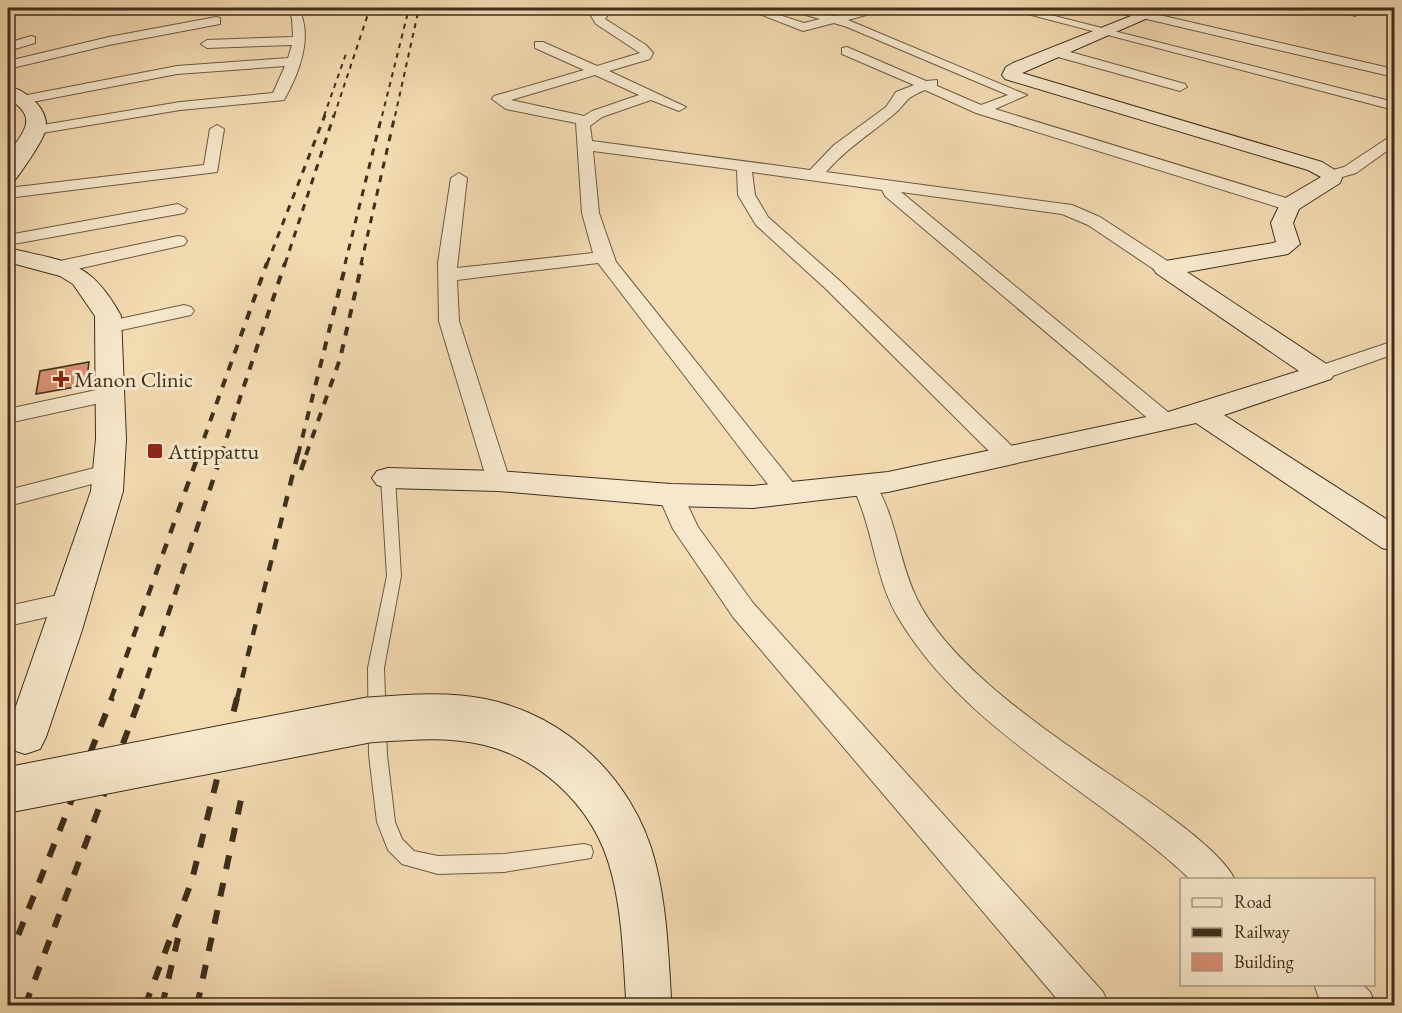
<svg xmlns="http://www.w3.org/2000/svg" width="1402" height="1013" viewBox="0 0 1402 1013" font-family="'EB Garamond',serif">
  <style>
    .building { fill: #d89073; stroke: #3f2f1c; stroke-width: 1.5 }
    .lines { fill: none; stroke-linecap: round; stroke-linejoin: round }
    .lane-casing { stroke: #6c5a42; stroke-width: 2 }
    .street-casing { stroke: #6c5a42; stroke-width: 2 }
    .secondary-casing { stroke: #3f2f1c; stroke-width: 2 }
    .lane { fill: #f7e8cd; fill-rule: evenodd }
    .street { fill: #f7e8cd; fill-rule: evenodd }
    .secondary { fill: #f7e8cd; fill-rule: evenodd }
    .rail-far4 { stroke: #3f2f1c; stroke-width: 2; stroke-dasharray: 5 5; stroke-linecap: butt }
    .rail-far3 { stroke: #3f2f1c; stroke-width: 3; stroke-dasharray: 7 7; stroke-linecap: butt }
    .rail-far2 { stroke: #3f2f1c; stroke-width: 4; stroke-dasharray: 9 9; stroke-linecap: butt }
    .rail-far1 { stroke: #3f2f1c; stroke-width: 4.5; stroke-dasharray: 11 11; stroke-linecap: butt }
    .rail { stroke: #3f2f1c; stroke-width: 6; stroke-dasharray: 14 14; stroke-linecap: butt }
    .secondary-bridge-casing { stroke: #3f2f1c; stroke-width: 47; stroke-linecap: butt }
    .secondary-bridge { stroke: #f7e8cd; stroke-width: 45 }
    .poi-dot { fill: #8f2418; stroke: #f7e8cd; stroke-width: 2 }
    .labels { text-anchor: middle; stroke-width: 6; stroke-linejoin: round; paint-order: stroke }
    .poi-label { font-size: 22px; fill: #3f2f1c; stroke: #f7e8cd; text-anchor: start }
  </style>
  <rect width="100%" height="100%" fill="#f3dbb2"/>
  <filter id="stains"><feTurbulence type="fractalNoise" baseFrequency=".00333" numOctaves="4"/><feColorMatrix values="0 0 0 0 .2 0 0 0 0 .09 0 0 0 0 .02 0 0 0 .5 -.17"/></filter>
  <radialGradient id="worn" r=".72"><stop offset=".6" stop-color="#630" stop-opacity="0"/><stop offset="1" stop-color="#630" stop-opacity=".3"/></radialGradient>
  <!-- building -->
  <polygon class="building" points="89,362 86,385 36,394 40,371"/>
  <g class="lines">
    <!-- lane casing -->
    <g class="lane-casing">
      <polygon id="lane" points="388,474 395,478 401,576 384,668 387,755 395,822 402,839 414,851 438,856 504,854 584,844 591,846 593,852 591,858 504,872 438,874 402,864 388,850 377,822 369,755 368,668 387,576 381,478"/>
    </g>
    <!-- street casing -->
    <g class="street-casing">
      <g id="street">
        <path d="M287,8H298C314,35 299,74 284,100L180,110L36,134L29,130L31,127L180,102L273,93L285,66L177,74L22,104L15,100L22,96L177,66L288,58L292,45L207,48L201,44L207,40L293,37L292,18Z"/>
        <path d="M601,8H613L605,19L646,45L653,53L650,59L609,71L686,107L679,111L651,100L602,117L590,126L592,141L810,170L834,145L886,107L896,92L914,85L842,54V48L847,47L926,81L937,80V86L981,105L1008,95L847,27L834,23L803,31L752,11L758,8L804,23L820,19L788,10L787,8H803L834,16L877,8V12L848,20L1027,95L995,109L1296,201L1299,205L1296,209H1284L976,113L925,90C901,100 909,102 893,115C870,134 846,149 826,172L1072,205L1100,217L1172,264L1174,268L1172,272H1158L1088,225L1062,214L901,192L1174,417L1178,422L1174,427H1158L885,196L882,190L752,172L755,195L768,217L840,281L1016,450L1019,455L1016,460L1007,462L998,460L826,289L756,225L738,195L737,170L593,151L599,213L616,262L802,494L798,500L789,502L780,500L598,263L457,280L459,321L510,481L507,487L498,489L489,487L439,321L438,263L451,178L459,173L467,178L457,268L593,253L582,213L576,123L506,109L492,99L494,96L584,70L535,48V42H543L597,66L640,53L596,24L591,16ZM595,75L639,95L592,111L584,116L511,100Z"/>
        <polygon points="1005,8 1023,8 1394,102 1394,110"/>
        <polygon points="1275,8 1292,8 1298,11 1292,14"/>
        <polygon points="1335,8 1352,8 1361,12 1355,16"/>
        <polygon points="1386,8 1394,8 1394,11 1388,10"/>
        <polygon points="1142,11 1394,69 1394,77 1138,17 1136,15"/>
        <polygon points="216,17 220,18 220,24 109,45 8,69 8,61 109,37"/>
        <polygon points="31,36 35,37 35,43 8,51 8,43"/>
        <polygon points="1056,48 1185,84 1187,87 1180,91 1051,55 1051,49"/>
        <polygon points="217,125 224,129 217,172 8,198 8,188 204,165 210,129"/>
        <polygon points="1394,134 1394,146 1356,173 1332,180 1324,175 1326,172 1344,167"/>
        <polygon points="178,204 187,209 184,213 8,245 8,235"/>
        <polygon points="178,236 184,237 187,241 184,245 55,274 46,268 55,262"/>
        <polygon points="184,305 191,307 194,311 191,315 108,333 101,331 98,327 101,323"/>
        <polygon points="1394,341 1394,354 1321,380 1313,378 1310,373 1313,368"/>
        <polygon points="110,387 118,389 121,394 118,399 8,423 8,409"/>
        <polygon points="110,464 119,467 122,472 119,477 8,506 8,490"/>
        <path d="M864,478L873,480C897,517 898,561 917,599C945,657 1024,715 1077,752C1113,778 1219,843 1235,880H1191C1097,791 968,733 899,619C874,578 874,528 852,486L855,480Z"/>
        <polygon points="671,487 680,489 698,527 753,603 1103,992 1109,1006 1063,1006 733,617 673,529 658,495 662,489"/>
        <polygon points="72,592 82,595 86,602 82,609 8,626 8,606"/>
        <polygon points="1314,984 1362,984 1370,992 1376,1006 1327,1006 1319,998"/>
      </g>
    </g>
    <!-- secondary casing -->
    <g class="secondary-casing">
      <g id="secondary">
        <polygon points="1110,8 1144,10 1150,17 1022,73 1322,162 1343,175 1340,183 1299,209 1293,223 1300,244 1288,254 1187,272 1331,367 1335,373 1331,379 1224,415 1394,524 1394,551 1382,548 1196,423 888,492 753,508 671,506 498,491 388,488 377,485 372,478 377,471 388,468 498,471 671,484 753,486 888,472 1165,413 1299,371 1156,273 1153,268 1156,263 1165,261 1273,243 1276,242 1271,223 1282,200 1321,177 1308,170 1005,79 1002,75 1006,67 1013,63 1131,16 1112,11"/>
        <path d="M8,86C25,90 48,107 46,128C44,140 23,169 15,180L8,182C7,176 6,165 8,158C19,132 43,121 8,98Z"/>
        <path d="M8,248C66,262 90,259 121,316L126,439L123,491L82,630L46,737L40,749L25,754L10,749L8,729L91,491L96,439L95,316L73,284L60,276L8,262Z"/>
      </g>
    </g>
    <!-- lane -->
    <use href="#lane" class="lane"/>
    <!-- street -->
    <use href="#street" class="street"/>
    <!-- secondary -->
    <use href="#secondary" class="secondary"/>
    <!-- rail-far4 -->
    <g class="rail-far4">
      <polyline points="324,116 347,51"/>
      <polyline points="334,116 370,8"/>
      <polyline points="382,116 409,8"/>
      <polyline points="395,116 419,8"/>
    </g>
    <!-- rail-far3 -->
    <g class="rail-far3">
      <polyline points="267,264 325,115"/>
      <polyline points="285,264 334,115"/>
      <polyline points="345,264 382,115"/>
      <polyline points="361,264 395,115"/>
    </g>
    <!-- rail-far2 -->
    <g class="rail-far2">
      <polyline points="198,455 267,263"/>
      <polyline points="221,455 285,263"/>
      <polyline points="298,455 346,263"/>
      <polyline points="306,455 340,359 362,263"/>
    </g>
    <!-- rail-far1 -->
    <g class="rail-far1">
      <polyline points="301,470 307,453"/>
      <polyline points="111,699 199,453"/>
      <polyline points="140,699 222,453"/>
      <polyline points="237,699 298,453"/>
    </g>
    <!-- rail -->
    <g class="rail">
      <polyline points="8,961 112,698"/>
      <polyline points="25,1006 140,698"/>
      <polyline points="145,1006 192,880 237,698"/>
      <polyline points="162,1006 178,938"/>
      <polyline points="197,1006 243,790"/>
    </g>
    <!-- secondary-bridge casing -->
    <g class="secondary-bridge-casing">
      <path id="secondary-bridge" d="M8,790L368,720C398,718 428,715 459,718C543,725 614,788 634,870C645,914 646,960 649,1006"/>
    </g>
    <!-- secondary-bridge -->
    <use href="#secondary-bridge" class="secondary-bridge"/>
  </g>
  <!-- markers -->
  <g class="poi-dot">
    <path d="M58 370h6v6h6v6h-6v6h-6v-6h-6v-6h6z"/>
    <rect x="147" y="443" width="16" height="16" rx="3"/>
  </g>
  <g class="labels">
    <!-- poi labels -->
    <g class="poi-label">
      <text x="74" y="387">Manon Clinic</text>
      <text x="168" y="459">Attippattu</text>
    </g>
  </g>
  <!-- margin -->
  <rect width="1402" height="1013" fill="none" stroke="#f3dbb2" stroke-width="30"/>
  <rect x="9" y="9" width="1384" height="995" fill="none" stroke="#3f2f1c" stroke-width="3"/>
  <rect x="15" y="15" width="1372" height="983" fill="none" stroke="#3f2f1c" stroke-width="1.5"/>
  <!-- legend -->
  <rect x="1180" y="878" width="195" height="108" fill="#f7e8cd" stroke="#ad9e86" stroke-width="1.5"/>
  <rect x="1192" y="898" width="30" height="9" fill="#f7e8cd" stroke="#ad9e86" stroke-width="1.5"/>
  <text x="1234" y="908" font-size="18" fill="#3f2f1c">Road</text>
  <rect x="1192" y="928" width="30" height="9" fill="#3f2f1c" stroke="#ad9e86" stroke-width="1.5"/>
  <text x="1234" y="938" font-size="18" fill="#3f2f1c">Railway</text>
  <rect x="1192" y="953" width="30" height="18" fill="#d89073" stroke="#ad9e86" stroke-width="1.5"/>
  <text x="1234" y="968" font-size="18" fill="#3f2f1c">Building</text>
  <rect width="100%" height="100%" filter="url(#stains)"/>
  <rect width="100%" height="100%" fill="url(#worn)"/>
</svg>
